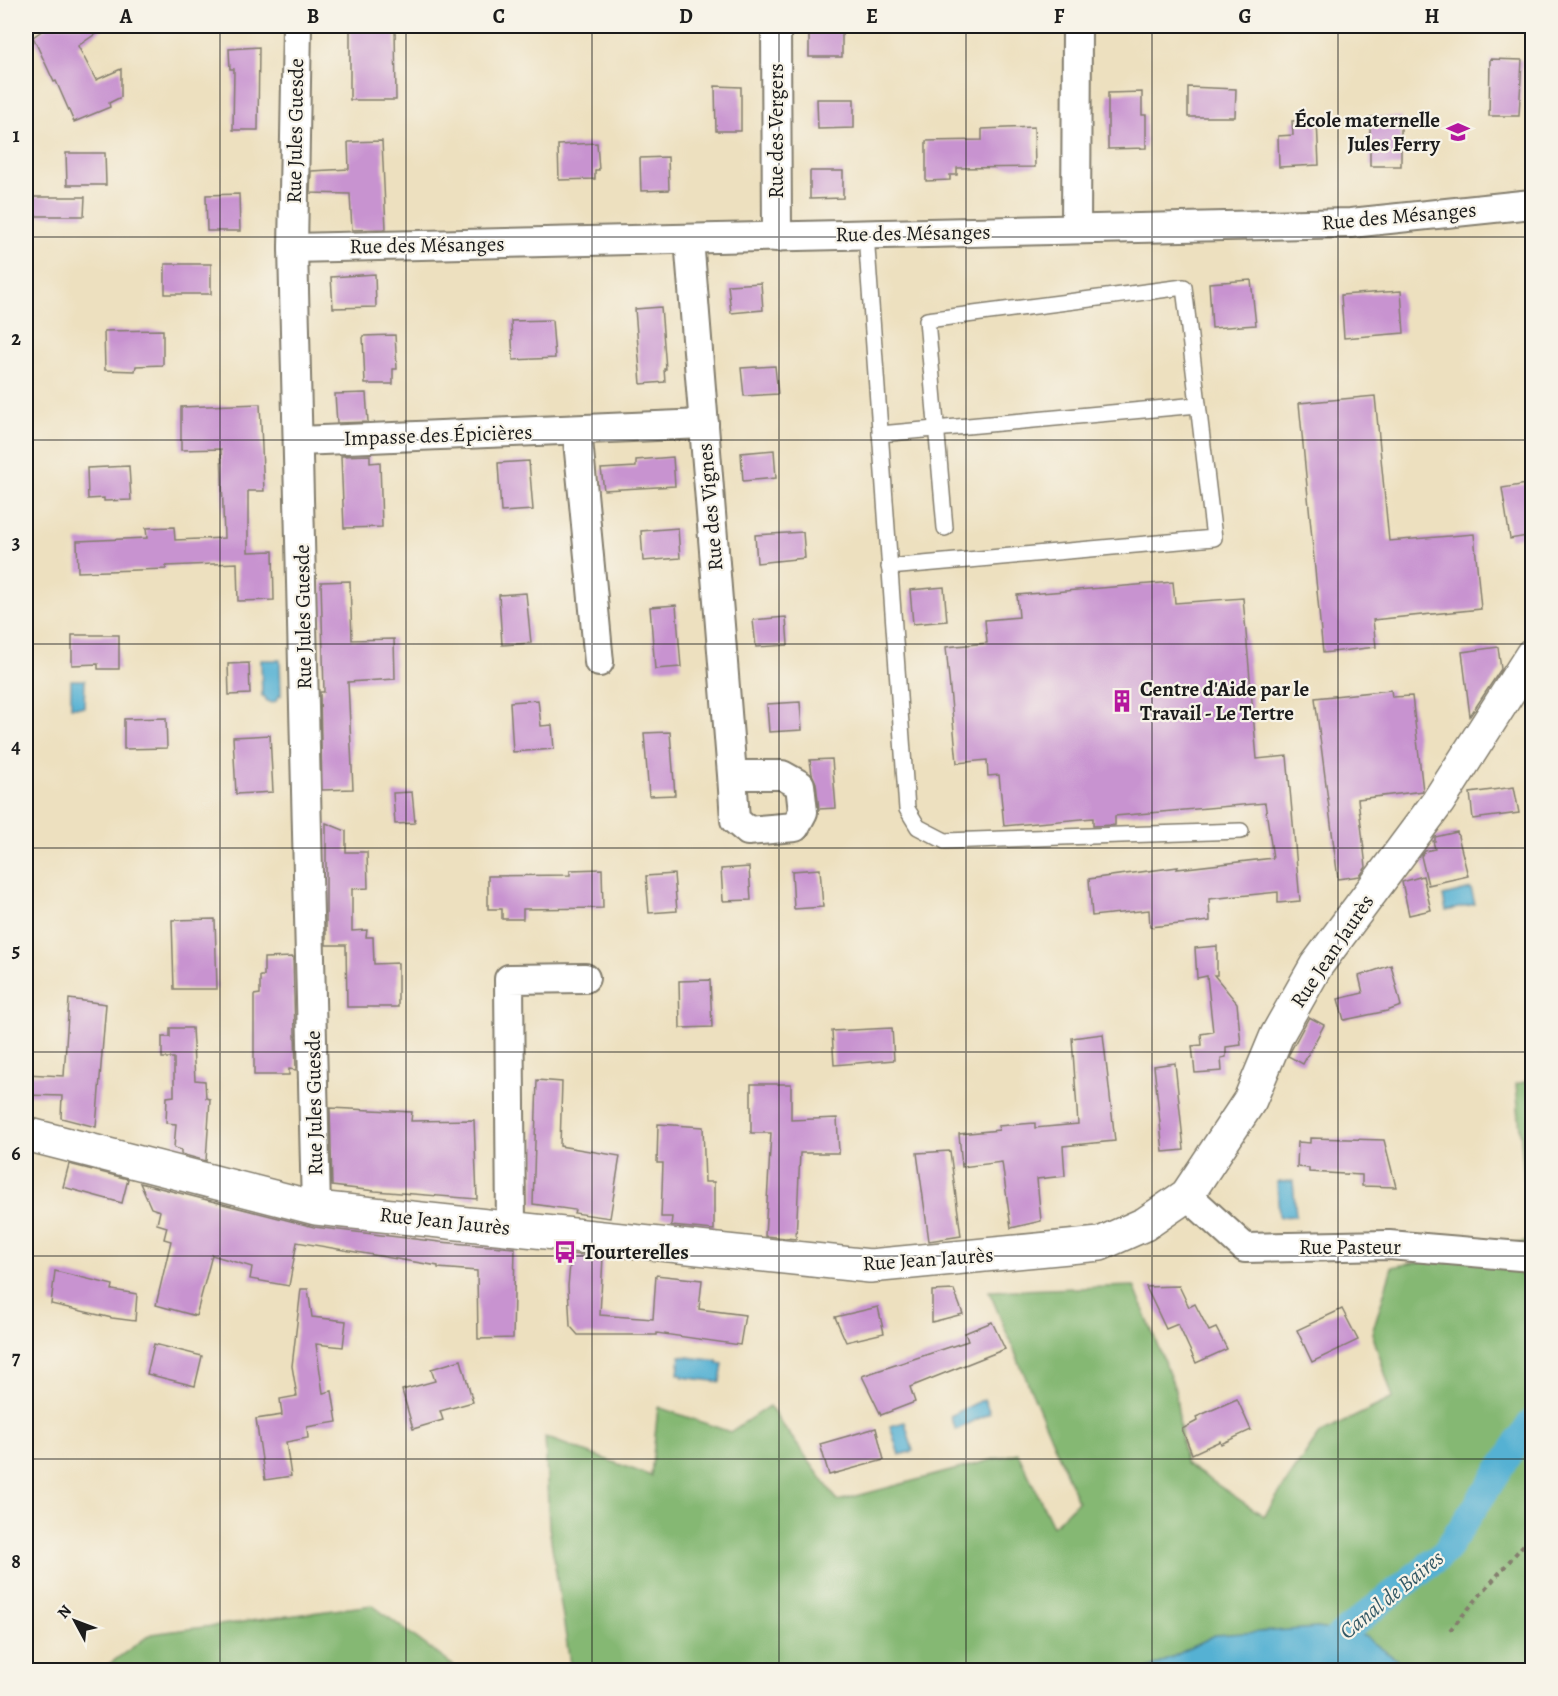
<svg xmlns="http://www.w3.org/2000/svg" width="1558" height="1696" viewBox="0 0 1558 1696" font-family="Alegreya,serif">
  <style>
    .forest { fill: #85b873; stroke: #506a48; stroke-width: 1.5 }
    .water { fill: #55b1d3; stroke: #386678; stroke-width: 1.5 }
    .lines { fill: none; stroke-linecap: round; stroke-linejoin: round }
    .canal { stroke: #55b1d3; stroke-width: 27 }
    .building { fill: #c893d0 }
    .service-casing { stroke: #847e6e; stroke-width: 18 }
    .minor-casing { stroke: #847e6e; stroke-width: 32 }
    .tertiary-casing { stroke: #847e6e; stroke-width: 36 }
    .path { stroke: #847e6e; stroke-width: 4; stroke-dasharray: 4.5 4.5; stroke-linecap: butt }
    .service { stroke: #fff; stroke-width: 15 }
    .minor { stroke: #fff; stroke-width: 28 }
    .tertiary { stroke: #fff; stroke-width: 33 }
    .grid { fill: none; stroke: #1c1c1c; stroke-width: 1.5; stroke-opacity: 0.55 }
    .labels { text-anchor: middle; stroke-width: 4.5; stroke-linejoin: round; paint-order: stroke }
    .poi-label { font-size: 21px; font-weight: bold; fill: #1c1c1c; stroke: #f7f3e8; text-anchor: start }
    .street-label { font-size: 21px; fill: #1c1c1c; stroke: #f7f3e8 }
    .water-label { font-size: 22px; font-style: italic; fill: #335865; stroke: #f7f3e8 }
    .neatline { fill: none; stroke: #1c1c1c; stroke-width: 2 }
    .grid-label { font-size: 20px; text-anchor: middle; font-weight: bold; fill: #1c1c1c }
  </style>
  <rect width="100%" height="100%" fill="#f7f3e8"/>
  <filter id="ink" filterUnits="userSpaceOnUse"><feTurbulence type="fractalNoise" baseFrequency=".0167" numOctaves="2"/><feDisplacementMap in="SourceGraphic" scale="12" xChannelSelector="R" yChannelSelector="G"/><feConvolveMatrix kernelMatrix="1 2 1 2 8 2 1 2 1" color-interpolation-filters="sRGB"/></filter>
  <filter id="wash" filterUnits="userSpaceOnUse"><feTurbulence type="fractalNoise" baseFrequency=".008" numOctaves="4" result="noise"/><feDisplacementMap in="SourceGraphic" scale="24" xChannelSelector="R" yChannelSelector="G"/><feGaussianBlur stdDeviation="1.35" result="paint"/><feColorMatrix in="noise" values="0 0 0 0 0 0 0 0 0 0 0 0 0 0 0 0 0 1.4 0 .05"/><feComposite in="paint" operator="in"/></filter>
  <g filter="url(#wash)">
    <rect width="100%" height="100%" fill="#ede0bf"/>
    <!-- forest -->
    <g class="forest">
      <polygon points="1532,1080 1532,1670 571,1670 549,1527 545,1437 651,1476 658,1407 730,1432 769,1406 838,1501 1018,1453 1053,1526 1078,1501 989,1291 1134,1286 1175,1389 1185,1463 1264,1516 1319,1434 1393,1398 1372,1333 1392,1267 1530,1241 1516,1084"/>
      <polygon points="372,1605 459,1670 101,1670 151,1634"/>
    </g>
    <!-- water -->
    <g class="water">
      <polygon points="261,660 280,660 281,696 278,696 276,701 272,703 267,701 264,696 262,696"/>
      <polygon points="71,680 85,680 84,707 71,707"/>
      <polygon points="1471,889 1475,904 1446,911 1443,896"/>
      <polygon points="1293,1181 1296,1216 1279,1217 1277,1182"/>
      <polygon points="680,1356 718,1361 718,1363 723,1364 720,1382 682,1377 682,1375 678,1374"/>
      <polygon points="984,1399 990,1413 956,1430 950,1416"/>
      <polygon points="905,1422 913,1451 899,1455 890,1426"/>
      <polygon points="1317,1628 1364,1636 1411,1670 1147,1670 1215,1635"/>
    </g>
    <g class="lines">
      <!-- canal -->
      <polyline class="canal" points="1319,1652 1445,1552 1532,1421"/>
    </g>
    <g id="blocks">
      <!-- building -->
      <g class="building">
        <polygon points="49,26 107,26 78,46 96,80 121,69 121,97 109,103 110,107 74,122 56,81 54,82 33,37"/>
        <polygon points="350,26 395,26 396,100 350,100"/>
        <rect x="809" y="29" width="33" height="28"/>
        <polygon points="259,47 258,130 233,130 234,69 230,69 229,49"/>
        <polygon points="1490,59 1522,60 1519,116 1489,116"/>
        <polygon points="715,86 741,87 741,131 716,131"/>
        <polygon points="1188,87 1236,89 1235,117 1188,117"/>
        <polygon points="1142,92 1142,115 1146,115 1146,148 1108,149 1108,93"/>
        <polygon points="817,99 854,99 854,128 818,129"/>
        <rect x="1370" y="117" width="31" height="49"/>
        <polygon points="1317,120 1319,165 1279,167 1278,136 1293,135 1292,121"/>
        <polygon points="1034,127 1035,167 957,168 957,175 950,175 950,180 926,181 926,141 982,140 982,129"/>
        <polygon points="382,141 386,229 352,230 350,194 310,193 311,171 349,169 348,142"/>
        <polygon points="597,143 599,170 595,170 595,179 559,180 558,145"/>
        <polygon points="66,153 105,153 106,185 67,185"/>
        <polygon points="668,157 669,190 641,191 640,158"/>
        <polygon points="810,171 843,171 843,198 810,199"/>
        <polygon points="239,194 240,231 207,231 206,195"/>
        <polygon points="26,197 85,197 84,216 26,216"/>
        <rect x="165" y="264" width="46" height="30"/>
        <polygon points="375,274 376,307 333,308 331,277"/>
        <polygon points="1251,280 1256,325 1212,328 1209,283"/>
        <polygon points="761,283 763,310 731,313 728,285"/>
        <polygon points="1401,291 1404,333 1344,338 1341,295"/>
        <polygon points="661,307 666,369 664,369 665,382 641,384 635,309"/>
        <polygon points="552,320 555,358 513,360 511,321"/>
        <polygon points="163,330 163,365 136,366 135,371 105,370 104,331"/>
        <polygon points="395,335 397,369 393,369 393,384 365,384 363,336"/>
        <polygon points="775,366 778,394 744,396 741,368"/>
        <polygon points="366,393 368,422 337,423 335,394"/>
        <polygon points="1375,396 1389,541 1474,534 1481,609 1373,620 1376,647 1323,653 1299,403"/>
        <polygon points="260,404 264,491 248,491 248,552 273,551 274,600 238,601 237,563 166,566 166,569 78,572 77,541 147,538 146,528 174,527 175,540 224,538 221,449 181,450 181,407"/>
        <polygon points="774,450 776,478 743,481 741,453"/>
        <polygon points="370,455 370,463 380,462 382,527 344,528 341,456"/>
        <polygon points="673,457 675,486 604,490 601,469 636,467 636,460"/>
        <polygon points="529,461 533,510 501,512 498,463"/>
        <polygon points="129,466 131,500 104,501 104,498 88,499 87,468"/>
        <polygon points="1533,483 1533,535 1510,539 1502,488"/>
        <polygon points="678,528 680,558 643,561 641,531"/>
        <polygon points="803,532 805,558 757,563 755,535"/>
        <polygon points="350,581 352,640 394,639 395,679 348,682 353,789 322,790 320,692 324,692 321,582"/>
        <polygon points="1173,582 1175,603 1243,598 1257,759 1287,756 1300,901 1278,903 1278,892 1209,899 1210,921 1150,927 1149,910 1092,916 1089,879 1178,867 1177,869 1273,858 1265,803 1115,816 1115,825 1093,826 1093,818 1004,826 999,775 988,776 987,760 957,763 946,647 987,643 985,620 1019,617 1017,595"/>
        <polygon points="944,587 947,621 913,624 910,590"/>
        <polygon points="526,593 531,643 502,645 499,595"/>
        <polygon points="676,605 681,667 655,669 650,607"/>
        <polygon points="786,617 788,645 756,647 753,620"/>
        <polygon points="72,635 119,635 119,669 98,669 98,664 72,665"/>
        <polygon points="1498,647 1501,669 1470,716 1462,652"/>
        <polygon points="249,663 250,694 229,695 228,664"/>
        <polygon points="1391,690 1392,697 1412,696 1423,791 1358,799 1366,867 1360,876 1338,879 1315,698"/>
        <polygon points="538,700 541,726 552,725 554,749 513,752 510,702"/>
        <polygon points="800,702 802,730 769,732 767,704"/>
        <polygon points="166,718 167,748 124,749 124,719"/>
        <polygon points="670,732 675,795 649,796 644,733"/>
        <polygon points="270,735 273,792 236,794 233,737"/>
        <polygon points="832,759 836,808 819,809 816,783 812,774 810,760"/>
        <polygon points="1514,787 1519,813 1473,819 1470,793"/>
        <polygon points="412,792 415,823 395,824 393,793"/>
        <polygon points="326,823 346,831 346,852 367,852 368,888 352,889 352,931 367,930 366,937 373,937 374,964 398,963 398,1007 347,1007 346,945 326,945"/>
        <polygon points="1457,832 1468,876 1428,885 1421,856 1425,851 1435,849 1433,841 1435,841 1435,837"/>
        <polygon points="749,867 751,900 723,901 721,869"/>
        <polygon points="602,869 603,908 523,909 523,919 502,919 502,909 488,909 488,876 570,875 570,870"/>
        <polygon points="820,869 823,907 794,909 792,871"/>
        <polygon points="674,874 677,911 649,913 646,876"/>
        <polygon points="1423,876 1431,910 1409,915 1402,882"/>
        <polygon points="215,919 217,989 174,989 172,920"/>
        <polygon points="1217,946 1217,975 1214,975 1237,1003 1241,1045 1226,1047 1226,1057 1221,1058 1222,1071 1195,1073 1192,1046 1202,1045 1201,1034 1213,1032 1207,976 1197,978 1195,948"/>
        <polygon points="293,957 296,1070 289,1069 289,1075 254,1075 254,995 260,994 260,976 264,976 264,958"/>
        <polygon points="1391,965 1401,1006 1387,1011 1344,1020 1338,999 1363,993 1359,976"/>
        <polygon points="710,980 712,1027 680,1028 679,981"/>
        <polygon points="69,999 106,1004 96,1127 61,1118 62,1096 26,1095 26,1074 64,1076"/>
        <polygon points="1309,1017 1324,1025 1303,1064 1288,1056"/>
        <polygon points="170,1028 192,1028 195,1080 205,1081 206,1098 210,1099 206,1161 181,1154 181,1150 174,1148 176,1124 166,1123 167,1097 174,1096 174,1058 162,1058 162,1037 170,1037"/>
        <polygon points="892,1028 894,1060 834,1065 832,1031"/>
        <polygon points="1103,1034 1115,1141 1063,1146 1065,1176 1037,1179 1041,1221 1011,1228 1002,1162 962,1167 959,1134 999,1130 998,1126 1035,1123 1035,1128 1078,1124 1072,1038"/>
        <polygon points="1175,1063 1184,1150 1163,1152 1154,1066"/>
        <polygon points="537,1080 562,1082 560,1146 620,1156 610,1218 574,1213 575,1210 533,1204"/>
        <polygon points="751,1084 791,1084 791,1120 837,1118 839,1153 800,1153 796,1239 765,1236 771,1133 751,1133"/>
        <polygon points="330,1108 412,1112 411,1121 474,1120 477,1199 375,1191 332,1186"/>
        <polygon points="658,1124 703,1127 705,1182 714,1182 714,1230 671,1226 672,1217 661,1217 663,1163 657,1163"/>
        <polygon points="1310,1138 1384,1140 1396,1187 1362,1186 1362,1175 1309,1172 1309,1168 1297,1167 1298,1142 1310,1143"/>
        <polygon points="950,1151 961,1236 929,1241 917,1153"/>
        <polygon points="69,1164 128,1179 122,1203 63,1187"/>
        <polygon points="140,1183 314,1227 440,1242 515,1248 513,1338 478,1339 477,1271 438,1268 438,1266 297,1242 289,1286 250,1279 252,1267 212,1255 196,1316 156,1305 171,1241 164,1239 167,1227 157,1224 160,1211 151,1208"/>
        <polygon points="571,1254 603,1257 600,1315 653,1319 656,1275 702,1280 699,1309 745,1315 740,1345 657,1333 657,1335 578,1335 570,1326 568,1286"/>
        <polygon points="55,1271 113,1285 112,1290 137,1294 135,1321 112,1318 51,1304"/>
        <polygon points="1179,1286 1189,1307 1195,1304 1209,1331 1216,1328 1227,1349 1196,1363 1178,1324 1166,1329 1146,1287"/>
        <polygon points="301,1289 308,1289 312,1317 346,1321 343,1347 316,1344 323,1393 332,1391 337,1422 307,1427 308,1438 286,1442 291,1476 265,1480 256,1419 282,1415 280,1399 297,1396 292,1366"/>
        <polygon points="954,1290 963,1314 932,1322 932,1291"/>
        <polygon points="878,1307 884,1333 846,1342 835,1317"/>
        <polygon points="1342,1309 1358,1340 1312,1362 1297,1330"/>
        <polygon points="992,1322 1005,1349 910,1387 915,1402 881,1415 862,1376 968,1341 965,1333"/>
        <polygon points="154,1344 202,1356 195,1386 147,1374"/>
        <polygon points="461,1360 473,1402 440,1411 443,1420 413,1429 402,1390 435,1381 431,1369"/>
        <polygon points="1237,1399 1251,1430 1221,1444 1220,1441 1192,1454 1182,1429 1197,1421 1196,1417"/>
        <polygon points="876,1428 884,1460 829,1475 820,1444"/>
      </g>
    </g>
  </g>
  <g filter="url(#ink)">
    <use href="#blocks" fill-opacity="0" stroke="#847e6e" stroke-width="1.5"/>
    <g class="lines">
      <!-- service casing -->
      <g class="service-casing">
        <g id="service">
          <polyline points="866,234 907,809 918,827 945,841 1241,831"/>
          <polyline points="880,434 1198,405"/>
          <polyline points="889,567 1214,538 1184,287 927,320 945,528"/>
        </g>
      </g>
      <!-- minor casing -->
      <g class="minor-casing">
        <g id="minor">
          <polyline points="297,26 293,248 316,1208"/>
          <polyline points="776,26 777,237"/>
          <polyline points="1076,229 1077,26"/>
          <polyline points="689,239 732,775 735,820 748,831 795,827 803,812 800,785 782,775 732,775"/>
          <polyline points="293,248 1351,223 1532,204"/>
          <polyline points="577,430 599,662"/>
          <polyline points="299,441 704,424"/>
          <polyline points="1187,1195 1245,1248 1389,1245 1532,1257"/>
          <polyline points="511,1228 509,979 585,978"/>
        </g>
      </g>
      <!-- tertiary casing -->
      <g class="tertiary-casing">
        <polyline id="tertiary" points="26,1134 316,1208 870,1266 1100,1244 1145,1224 1187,1195 1250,1100 1277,1035 1316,966 1438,802 1532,655"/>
      </g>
      <!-- path -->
      <g class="path">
        <polyline points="26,33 35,26"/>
        <polyline points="1450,1630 1532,1535"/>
      </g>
      <!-- service -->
      <use href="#service" class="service"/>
      <!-- minor -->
      <use href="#minor" class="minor"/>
      <!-- tertiary -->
      <use href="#tertiary" class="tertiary"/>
    </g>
  </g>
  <!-- grid -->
  <path class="grid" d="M220,26V1670M406,26V1670M592,26V1670M779,26V1670M966,26V1670M1152,26V1670M1338,26V1670M26,237H1532M26,440H1532M26,644H1532M26,848H1532M26,1052H1532M26,1256H1532M26,1459H1532"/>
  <!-- icons -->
  <defs>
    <g id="school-bare" transform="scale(1.8)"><path d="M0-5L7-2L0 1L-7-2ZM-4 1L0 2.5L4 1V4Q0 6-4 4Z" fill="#b5179e" stroke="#f7f3e8" stroke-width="2.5" paint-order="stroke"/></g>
    <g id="building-bare" transform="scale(1.8)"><path d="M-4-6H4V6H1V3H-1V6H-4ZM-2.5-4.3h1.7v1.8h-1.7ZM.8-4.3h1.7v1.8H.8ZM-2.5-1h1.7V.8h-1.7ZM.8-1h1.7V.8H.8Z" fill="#b5179e" stroke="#f7f3e8" stroke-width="2.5" paint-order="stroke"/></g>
    <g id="bus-bare" transform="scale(1.8)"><path d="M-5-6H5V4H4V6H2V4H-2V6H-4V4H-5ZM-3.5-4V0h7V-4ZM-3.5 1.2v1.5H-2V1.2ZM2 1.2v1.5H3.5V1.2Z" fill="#b5179e" stroke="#f7f3e8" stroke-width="2.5" paint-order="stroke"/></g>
  </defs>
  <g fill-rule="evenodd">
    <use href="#school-bare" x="1458" y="132"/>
    <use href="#building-bare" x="1122" y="701"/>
    <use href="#bus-bare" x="565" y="1252"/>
  </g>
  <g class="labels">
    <!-- poi labels -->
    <g class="poi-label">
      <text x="1440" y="127" text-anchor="end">École maternelle<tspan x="1440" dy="24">Jules Ferry</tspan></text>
      <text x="1140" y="696">Centre d'Aide par le<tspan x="1140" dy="24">Travail - Le Tertre</tspan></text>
      <text x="583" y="1259">Tourterelles</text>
    </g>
    <!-- street labels -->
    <g class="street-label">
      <text transform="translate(295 131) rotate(-89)" y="7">Rue Jules Guesde</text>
      <text transform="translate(776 131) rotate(-90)" y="7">Rue des Vergers</text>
      <text transform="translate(1399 216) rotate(-5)" y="7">Rue des Mésanges</text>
      <text transform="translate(913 233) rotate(-1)" y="7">Rue des Mésanges</text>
      <text transform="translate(427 245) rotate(-1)" y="7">Rue des Mésanges</text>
      <text transform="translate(438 435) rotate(-2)" y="7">Impasse des Épicières</text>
      <text transform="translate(710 507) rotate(-95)" y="7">Rue des Vignes</text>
      <text transform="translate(303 617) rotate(-91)" y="7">Rue Jules Guesde</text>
      <text transform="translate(1332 951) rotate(-56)" y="7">Rue Jean Jaurès</text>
      <text transform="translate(314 1103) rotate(-91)" y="7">Rue Jules Guesde</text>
      <text transform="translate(445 1221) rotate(6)" y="7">Rue Jean Jaurès</text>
      <text x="1350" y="1254">Rue Pasteur</text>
      <text transform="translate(928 1259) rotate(-4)" y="7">Rue Jean Jaurès</text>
    </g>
    <!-- water labels -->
    <g class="water-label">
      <text transform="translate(1391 1594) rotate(-39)" y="8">Canal de Baires</text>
    </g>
  </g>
  <!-- margin -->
  <rect width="1558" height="1696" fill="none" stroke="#f7f3e8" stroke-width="66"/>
  <!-- north arrow -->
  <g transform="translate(75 1621) rotate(311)" stroke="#f7f3e8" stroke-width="4.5" paint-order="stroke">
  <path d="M0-4.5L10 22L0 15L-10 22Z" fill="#1c1c1c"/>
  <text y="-9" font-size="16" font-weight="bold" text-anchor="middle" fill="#1c1c1c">N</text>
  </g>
  <rect x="33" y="33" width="1492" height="1630" class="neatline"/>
  <g class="grid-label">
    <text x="126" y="23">A</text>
    <text x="313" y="23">B</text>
    <text x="499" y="23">C</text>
    <text x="686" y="23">D</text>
    <text x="872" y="23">E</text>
    <text x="1059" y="23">F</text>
    <text x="1245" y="23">G</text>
    <text x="1432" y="23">H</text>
    <text x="16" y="142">1</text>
    <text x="16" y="345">2</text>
    <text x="16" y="549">3</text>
    <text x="16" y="753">4</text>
    <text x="16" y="957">5</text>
    <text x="16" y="1160">6</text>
    <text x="16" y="1364">7</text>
    <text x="16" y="1568">8</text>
  </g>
</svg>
